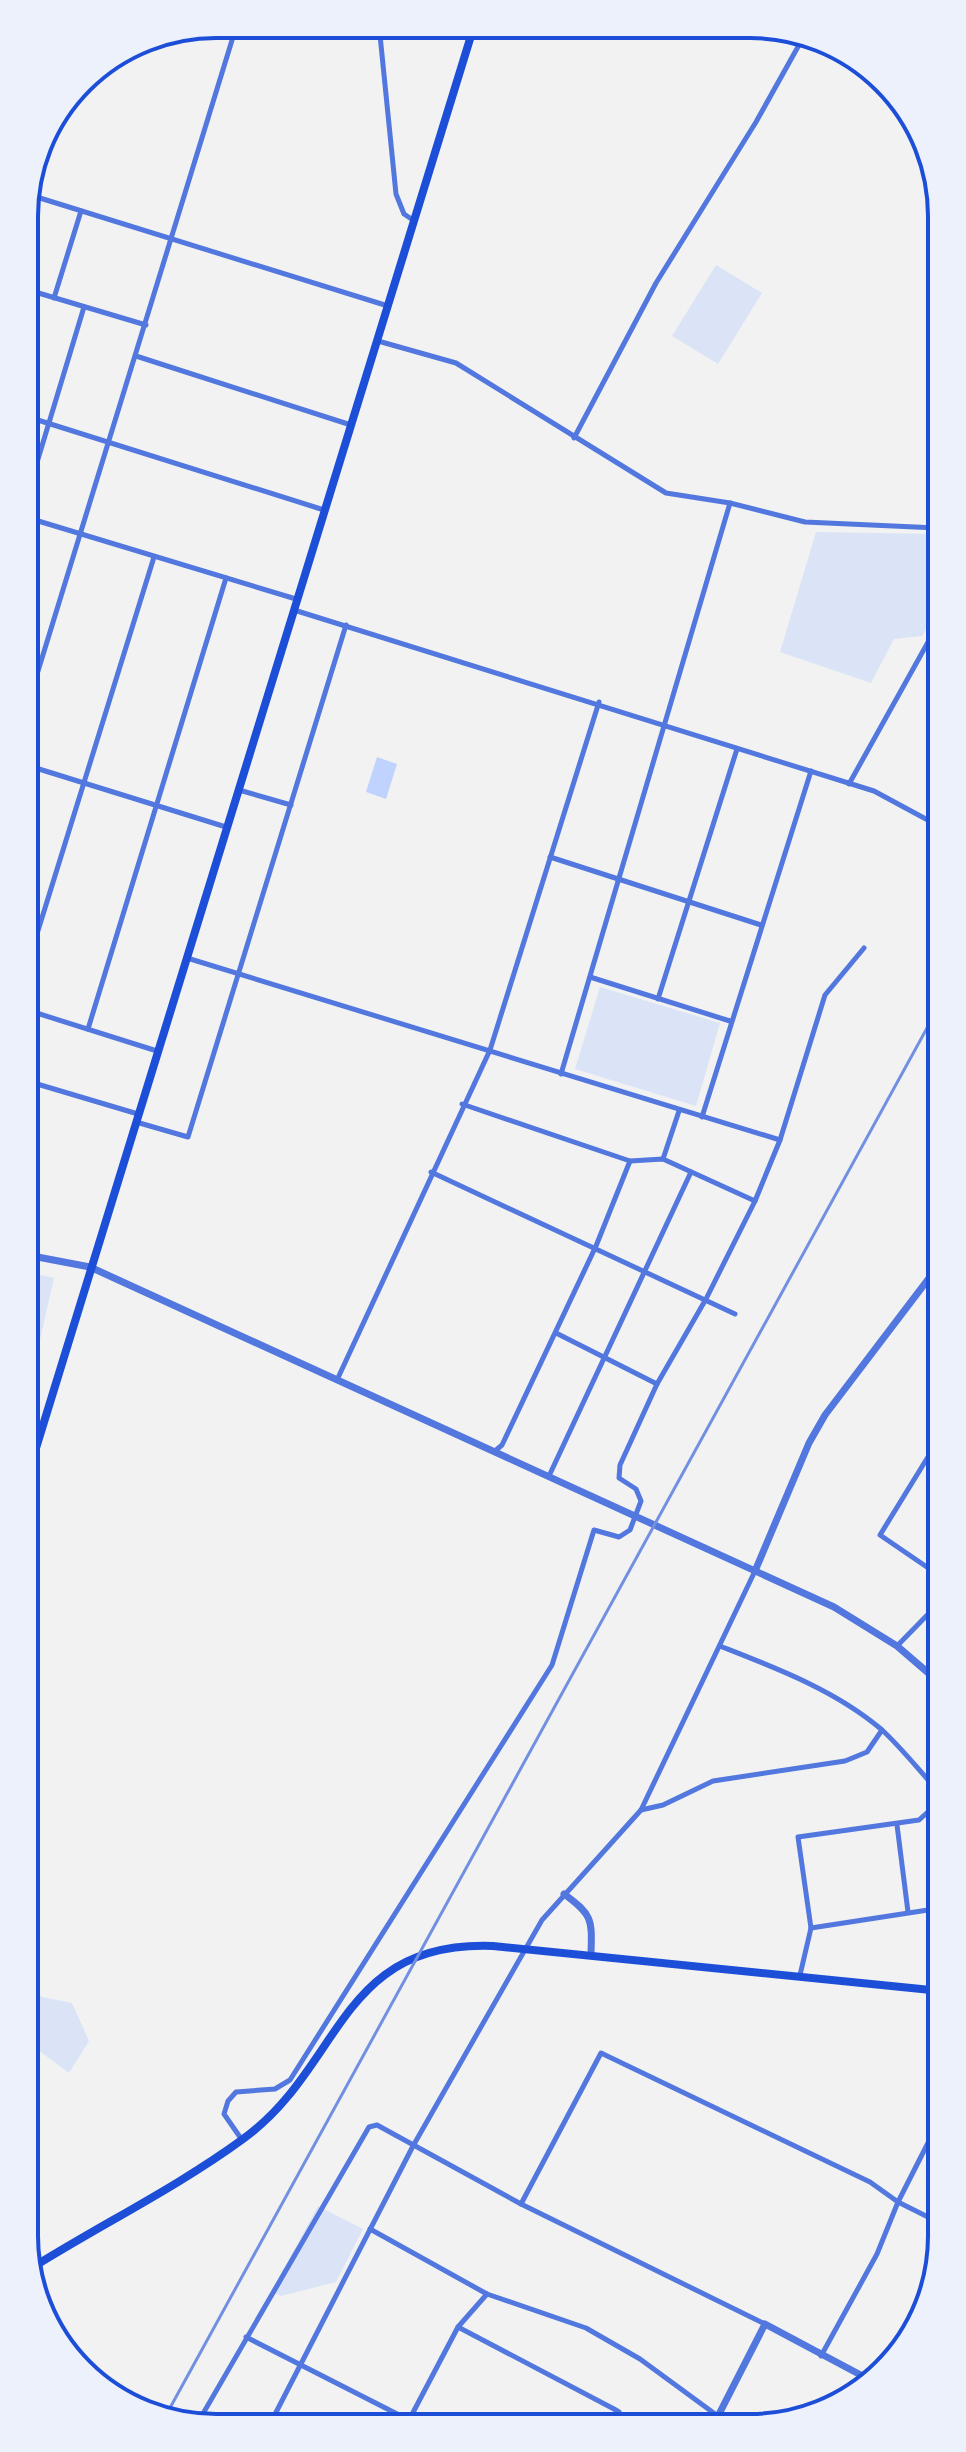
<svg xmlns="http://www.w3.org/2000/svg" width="966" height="2452" viewBox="0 0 966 2452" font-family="Poppins,sans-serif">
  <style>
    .green { fill: #dbe4f7 }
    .water { fill: #bfd3fe }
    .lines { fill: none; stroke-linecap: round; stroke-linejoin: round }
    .minor { stroke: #5277de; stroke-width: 5 }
    .tertiary { stroke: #5277de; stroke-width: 7 }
    .secondary { stroke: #1d4ed8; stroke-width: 8 }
    .primary { stroke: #1d4ed8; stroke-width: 8 }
    .rail { stroke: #7290e2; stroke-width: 3 }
    .rim { fill: none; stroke: #1d4ed8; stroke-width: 4 }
  </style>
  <rect width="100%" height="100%" fill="#f2f2f2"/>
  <!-- green -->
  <g class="green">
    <polygon points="716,265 762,293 718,364 672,336"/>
    <polygon points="816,532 937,534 937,610 922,636 894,639 871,683 780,652"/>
    <polygon points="600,987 720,1023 696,1106 575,1069"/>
    <polygon points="28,1272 54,1278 28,1393"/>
    <polygon points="30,1987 42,1997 72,2003 89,2041 69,2073 30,2044"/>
    <polygon points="318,2206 363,2229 336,2282 281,2296 271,2292"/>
  </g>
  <!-- water -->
  <polygon class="water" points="377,757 397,764 386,799 366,792"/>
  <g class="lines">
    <!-- minor -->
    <g class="minor">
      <polyline points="379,25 396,194 404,214 413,220"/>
      <polyline points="106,62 106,61"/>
      <polyline points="27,194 388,306"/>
      <polyline points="25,289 146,325"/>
      <polyline points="54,298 81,211"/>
      <polyline points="25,302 28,290"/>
      <polyline points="378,341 456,363 666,493 730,503 805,522 937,528"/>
      <polyline points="136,356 351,425"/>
      <polyline points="25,416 324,510"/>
      <polyline points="574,438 656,283 756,122 804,36"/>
      <polyline points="25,502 84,307"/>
      <polyline points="25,517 296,599"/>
      <polyline points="294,610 874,791 937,825"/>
      <polyline points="26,710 237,24"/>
      <polyline points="26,765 226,827"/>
      <polyline points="849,784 937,626"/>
      <polyline points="239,790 291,805"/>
      <polyline points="550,857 761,925"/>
      <polyline points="187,958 780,1140"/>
      <polyline points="27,966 154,557"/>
      <polyline points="590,977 730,1021"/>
      <polyline points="658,999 737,749"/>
      <polyline points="27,1010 157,1051"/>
      <polyline points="88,1029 226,578"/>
      <polyline points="561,1074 730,503"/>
      <polyline points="27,1081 138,1114"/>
      <polyline points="462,1104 630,1161 663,1159 755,1201"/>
      <polyline points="702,1117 811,771"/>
      <polyline points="136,1122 188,1137 346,625"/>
      <polyline points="663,1159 679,1111"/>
      <polyline points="431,1172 735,1314"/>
      <polyline points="556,1333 657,1384"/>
      <polyline points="337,1380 490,1050 599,702"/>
      <polyline points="939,1439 880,1535 940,1576"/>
      <polyline points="495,1451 502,1445 596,1246 630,1161"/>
      <polyline points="549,1476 691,1172"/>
      <path d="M720,1646C776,1668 835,1690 881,1729C902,1748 921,1773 940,1793"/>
      <polyline points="897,1646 940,1602"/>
      <polyline points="641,1810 663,1805 713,1781 845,1761 867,1752 882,1730"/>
      <polyline points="897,1825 908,1912"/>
      <polyline points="811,1928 941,1908"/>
      <polyline points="800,1975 811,1928 798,1837 919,1820 940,1801"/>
      <polyline points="242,2140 224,2114 228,2101 236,2092 275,2089 290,2080 552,1665 594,1530 619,1537 630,1530 641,1501 636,1489 619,1478 620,1465 657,1384 706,1299 755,1201 780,1140 825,995 864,948"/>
      <polyline points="521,2204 601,2053 870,2182 898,2202 942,2224"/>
      <polyline points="370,2229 487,2294 586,2328 640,2359 726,2422"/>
      <polyline points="458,2327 614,2409 619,2412 612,2422"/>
      <polyline points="246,2337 409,2420"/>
      <polyline points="821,2356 877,2254 898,2202 932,2135 941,2040"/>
      <polyline points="408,2422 458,2327 487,2294"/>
      <polyline points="197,2424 369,2127 377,2125 521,2204 765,2324"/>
      <polyline points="270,2424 413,2146 542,1920 641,1810 755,1571"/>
    </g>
    <!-- tertiary -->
    <g class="tertiary">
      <polyline points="27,1255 90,1267 834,1607 897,1646 940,1683"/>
      <polyline points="755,1571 809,1443 825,1415 939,1265"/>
      <path d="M564,1894C593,1915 592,1920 591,1954"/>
      <polyline points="715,2422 765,2324 872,2381"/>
    </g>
    <!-- secondary -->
    <polyline class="secondary" points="28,1474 474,26"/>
    <!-- primary -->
    <path class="primary" d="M30,2269C100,2225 176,2188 243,2139C343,2067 338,1940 493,1946L941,1991"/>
    <!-- rail -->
    <polyline class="rail" points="165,2417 938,1008"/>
  </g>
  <!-- crop -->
  <path d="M0 0H966V2452H0ZM216 38H750A178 178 0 0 1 928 216V2236A178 178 0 0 1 750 2414H216A178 178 0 0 1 38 2236V216A178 178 0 0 1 216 38Z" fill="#edf1fc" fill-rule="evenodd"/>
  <path class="rim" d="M216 38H750A178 178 0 0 1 928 216V2236A178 178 0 0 1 750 2414H216A178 178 0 0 1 38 2236V216A178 178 0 0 1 216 38Z"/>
</svg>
